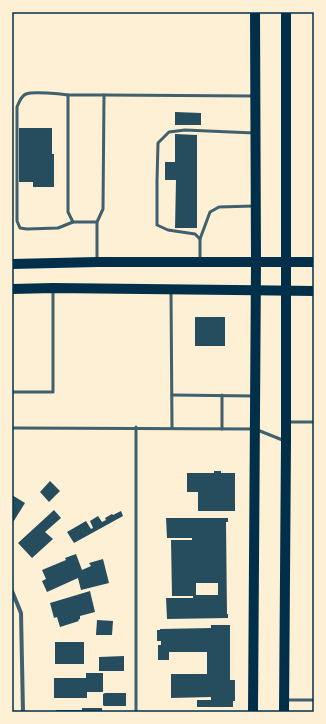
<svg xmlns="http://www.w3.org/2000/svg" width="326" height="724" viewBox="0 0 326 724" font-family="'Libre Baskerville',serif">
  <style>
    .building { fill: #264d5e; fill-rule: evenodd }
    .lines { fill: none; stroke-linecap: round; stroke-linejoin: round }
    .service { stroke: #3f606c; stroke-width: 3 }
    .minor { stroke: #3f606c; stroke-width: 4 }
    .primary { stroke: #003049; stroke-width: 10 }
    .neatline { fill: none; stroke: #003049; stroke-width: 1.5 }
  </style>
  <rect width="100%" height="100%" fill="#fdf0d5"/>
  <!-- building -->
  <g class="building">
    <polygon points="175,112 201,113 201,125 175,125"/>
    <polygon points="19,128 52,128 52,154 54,154 54,187 33,187 33,182 19,182"/>
    <polygon points="175,134 197,135 197,228 175,228 176,180 165,180 165,162 175,162"/>
    <rect x="195" y="317" width="30" height="29"/>
    <polygon points="214,471 221,471 221,473 235,473 235,511 198,511 198,492 187,492 187,473 214,473"/>
    <polygon points="50,481 60,491 49,502 40,492"/>
    <polygon points="12,495 25,503 12,524"/>
    <polygon points="54,510 61,518 45,532 53,539 32,558 18,543"/>
    <polygon points="121,511 123,516 74,543 67,532 86,521 91,529 93,528 90,521 98,516 102,522 106,520 105,518 112,514 113,515"/>
    <path d="M166,518H228V522H226L227,614H228V618L167,619L166,598H193V596H172L171,540H192V538H167ZM196,583H218V595H196Z"/>
    <polygon points="76,554 82,570 91,566 89,563 103,559 109,583 81,590 78,578 47,592 42,581 46,579 42,570 66,560 65,558"/>
    <polygon points="90,591 95,612 80,616 80,619 78,620 79,621 60,627 57,617 54,618 50,603"/>
    <polygon points="97,620 113,621 112,635 96,635"/>
    <polygon points="211,625 230,625 230,680 235,680 235,701 233,701 233,707 197,707 197,700 211,700 211,697 171,698 171,674 207,674 207,652 169,652 169,660 158,660 158,645 161,645 161,641 157,641 157,630 160,630 160,629 211,628"/>
    <rect x="55" y="642" width="29" height="22"/>
    <polygon points="124,656 124,671 99,671 99,657"/>
    <polygon points="86,673 103,673 103,692 87,692 87,698 54,698 54,678 86,678"/>
    <polygon points="105,693 126,693 126,706 104,706 103,705 103,694"/>
    <polygon points="82,708 102,708 102,712 56,712 56,710 82,710"/>
  </g>
  <g class="lines">
    <!-- service -->
    <g class="service">
      <path d="M68,95C61,94 33,91 26,94C21,96 19,102 17,107V221L20,228L27,229L58,228L73,222"/>
      <polyline points="104,95 254,96"/>
      <polyline points="97,222 73,222 68,212 68,95 104,95 103,209 97,222 97,261"/>
      <polyline points="200,239 210,212 219,207 254,206"/>
      <polyline points="200,261 200,239 195,234 168,230 157,225 157,181 158,143 169,132 185,130 254,133"/>
      <polyline points="171,290 172,428"/>
      <polyline points="12,392 53,392 53,290"/>
      <polyline points="172,395 254,396"/>
      <polyline points="288,422 314,422"/>
      <polyline points="12,428 255,429 285,441"/>
      <polyline points="222,429 222,395"/>
      <polyline points="286,700 314,700"/>
      <polyline points="136,712 136,427"/>
    </g>
    <!-- minor -->
    <polyline class="minor" points="12,591 21,613 23,712"/>
    <!-- primary -->
    <g class="primary">
      <polyline points="12,264 97,262 314,262"/>
      <polyline points="12,289 53,288 314,291"/>
      <polyline points="253,712 256,262 255,12"/>
      <polyline points="284,712 286,442 286,12"/>
    </g>
  </g>
  <!-- border -->
  <rect width="326" height="724" fill="none" stroke="#fdf0d5" stroke-width="26"/>
  <rect x="13" y="13" width="300" height="698" class="neatline"/>
</svg>
